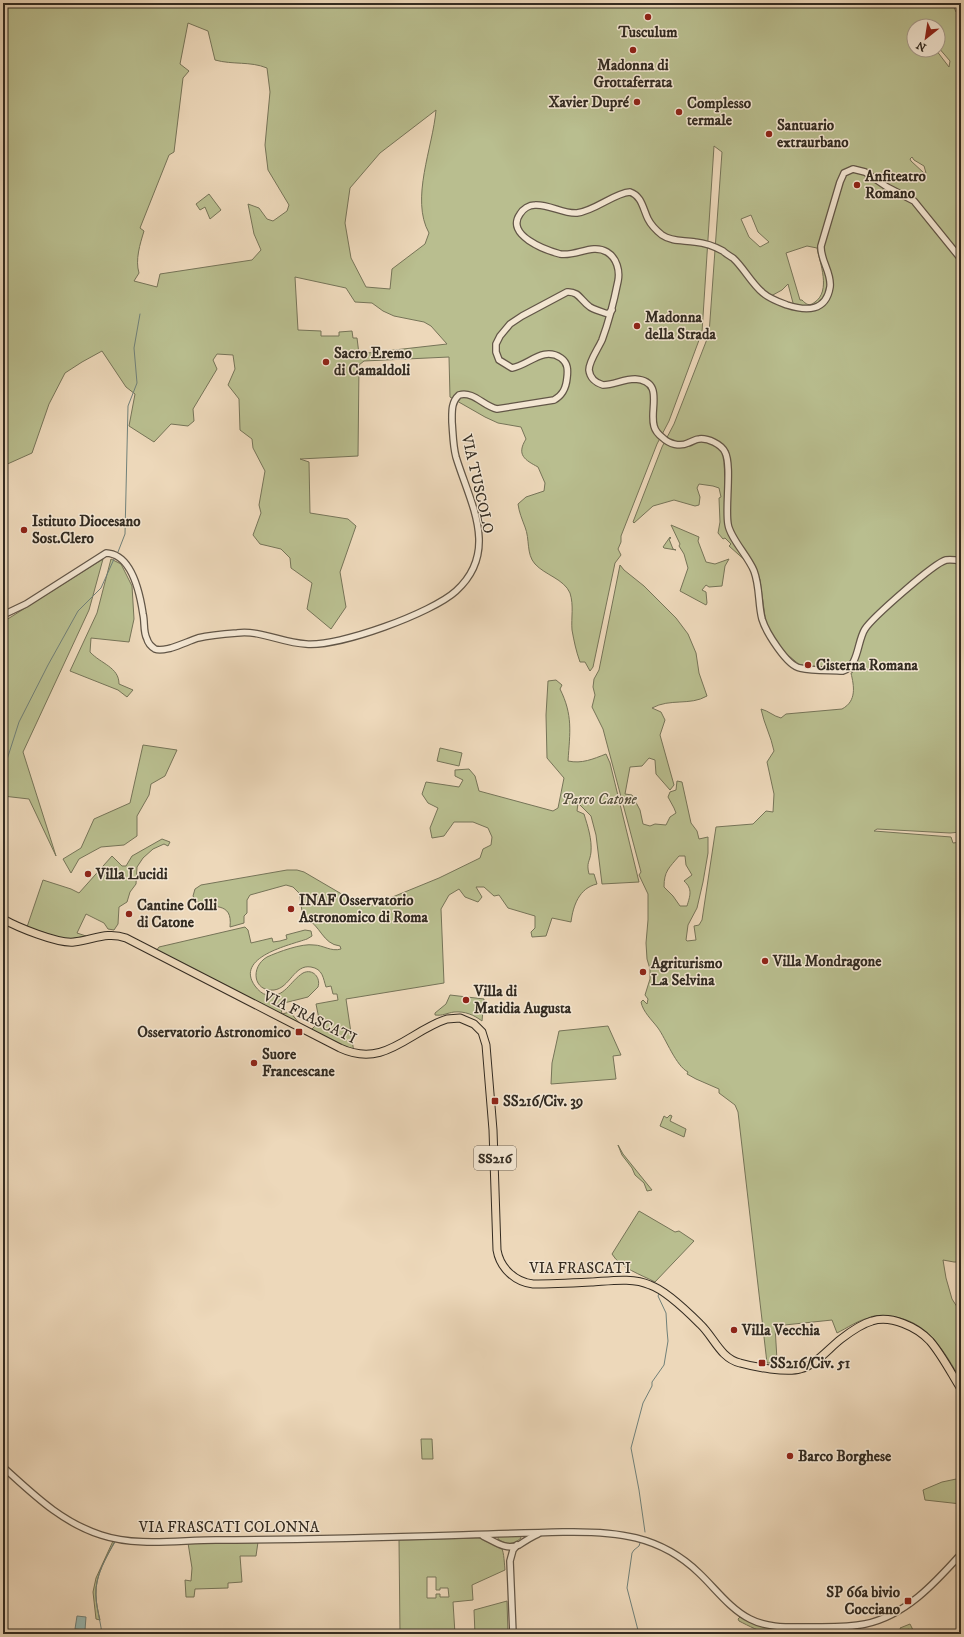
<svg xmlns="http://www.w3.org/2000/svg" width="964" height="1637" viewBox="0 0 964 1637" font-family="'IM FELL DW Pica',serif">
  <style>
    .green { fill: #b9be8f; stroke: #767458; fill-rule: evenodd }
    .water { fill: #99b9b3; stroke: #708079 }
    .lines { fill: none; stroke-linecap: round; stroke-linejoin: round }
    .stream { stroke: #708079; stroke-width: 1 }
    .tertiary-casing { stroke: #625647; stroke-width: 8 }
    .primary-casing { stroke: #332b21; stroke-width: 9 }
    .tertiary { stroke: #f3e6d2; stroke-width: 5.5 }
    .primary { stroke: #edd8ba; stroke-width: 7 }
    .poi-dot { fill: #8f2418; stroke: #f3e6d2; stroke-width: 1.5 }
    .labels { text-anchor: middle; stroke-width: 3; stroke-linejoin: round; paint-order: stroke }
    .shield { fill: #f3e6d2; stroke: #6d6356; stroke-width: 1 }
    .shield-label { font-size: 14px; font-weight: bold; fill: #332b21 }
    .poi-label { font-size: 15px; font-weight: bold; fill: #332b21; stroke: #f3e6d2; text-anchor: start }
    .street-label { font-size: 15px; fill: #332b21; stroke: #f3e6d2 }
    .park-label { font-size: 15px; font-style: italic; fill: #54503c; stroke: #f3e6d2 }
  </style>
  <rect width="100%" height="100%" fill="#edd8ba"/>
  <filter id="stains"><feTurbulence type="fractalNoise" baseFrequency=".005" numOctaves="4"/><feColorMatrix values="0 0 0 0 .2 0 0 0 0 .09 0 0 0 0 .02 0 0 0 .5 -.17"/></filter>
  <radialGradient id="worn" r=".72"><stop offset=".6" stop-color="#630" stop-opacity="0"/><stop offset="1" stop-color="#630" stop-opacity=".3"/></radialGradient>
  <!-- green -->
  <g class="green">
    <path d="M3,3H952L956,12L961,9V832L950,833L877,829L874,831L951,837L953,843L961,842V1262H954L943,1260L946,1278L952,1299L961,1313V1380C943,1350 928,1320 889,1316C882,1315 874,1315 868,1318C857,1321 847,1328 837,1333L832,1320L775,1326L777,1360L781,1366L773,1363H767L738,1112L735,1105L719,1093V1089L696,1079L687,1074L688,1072C676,1066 666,1039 658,1028C652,1020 643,1012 641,1002L643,1000L647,1004L648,999L645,995L650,979V969L647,959L646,943L648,920V894L639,875L641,872L603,729L592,707L595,695L593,687L594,679L599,670L620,565L624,570L644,586L676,618L688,634L696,653L699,673L707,696C690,706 670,698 652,708L661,712L665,720L660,735L674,785L670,790L656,774L655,760L649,758L642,766L630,767L625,794L632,795L640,810L643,824L650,826L655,824L666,825L670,817L676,813L674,808L668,797L670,792L676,790L677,781L682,782L691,823L697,831L699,839L708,837V853L703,882L697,908L688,925L686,940L687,941L696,940L694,926L699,925L702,920L716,827L753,824L766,811L773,812L774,794L767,762L774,751C771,736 764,724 761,709C769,711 773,716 781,718L786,714L842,709C857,701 854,686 851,673L853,672L844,668L801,666L783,651L766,624L760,580L757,571L729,546L731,544L725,538L723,539L718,533L720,522L719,498L721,497L719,488L713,486L699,484L697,488L700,497L699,505L695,506L674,500L653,506L634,523L633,522L662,447L674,424L709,334L722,152L714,146L702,332L669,421L657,444L621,536V542L618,549L621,555L615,563L593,667L590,671L585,662H580C576,651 574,641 572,630C571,617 574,606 570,593C564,579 545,575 535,564C526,554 530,539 525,527C522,519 519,512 518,504L526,497L544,491L545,483L538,467C525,460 516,455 526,439L521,427L498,423L485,417L450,397L449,357L364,361L359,365L358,456L300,459L309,462L310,513L348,519L356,526L340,572L346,607L331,629L307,609L312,583L291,568L290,558L281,549L260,544L253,535L261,513L259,505L265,471L253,448L252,439L240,430L239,399L228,385L235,369L233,355L217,354L213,360L217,369L193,409L194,421L188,426L171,424L154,442L129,426L135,394L126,387L102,351L82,362L65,373L49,404L32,453L3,466ZM188,23L208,31L215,60C233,65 250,61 267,68L270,92L265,145L268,170L289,205L287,211L273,221L267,219L259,208L248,204L254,234L261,250L252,260L160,274L157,287L134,281L139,273C135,260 140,244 144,231L140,228L169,155L174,152L183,78L189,71L180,64ZM914,26H938V47L950,61L949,67L936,50H914ZM436,110C433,147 410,199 429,233L425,244L392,269L390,289L366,287L351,258L345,223L350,188L380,153ZM912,157L914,160L924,166L926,173H924L911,161L910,159ZM751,215L758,232L769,242L760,247L749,237L741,219ZM807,246L817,248C820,263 831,291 815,302C809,307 806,304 802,300H800L786,253ZM295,277L346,288L355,302L372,303L383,311L394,316L424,322L431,326L447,344L359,354L357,338H353L352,331L339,332V336H321V331L298,330ZM788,284L793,303L792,304L771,296L782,290ZM679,856H685L686,865L692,875L684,881C693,889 690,896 687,906H680L673,896L664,887C664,871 669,868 679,856Z"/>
    <polygon points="209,194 221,210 210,219 205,207 200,210 196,204"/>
    <polygon points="671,525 699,537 698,541 706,562 715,564 729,559 725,566 722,586 709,587 706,585 702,590 706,592 707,603 706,605 680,591 688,568 684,554 679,546 680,544"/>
    <polygon points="670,537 671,538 669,539 673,549 676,550 664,548 663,547"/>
    <polygon points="103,559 89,610 23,752 56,856 29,799 3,796 3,622"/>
    <path d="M111,559L121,564L132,586L134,619L129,642L91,638L90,652C101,664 119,667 119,684L133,690L127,697L118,690L70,671L97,613Z"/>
    <path d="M556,680L562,685L560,689C573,715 570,732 568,761C582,764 593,759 606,754L610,763L639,882L602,884L596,835L591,816L578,803L577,811L584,814C588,827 592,839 591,852C590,862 586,862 589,874H594L597,884C579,888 573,906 571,922L552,918L546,936L532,937L531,932L535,928V916L508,908L499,895L494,896L484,887H476L482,897L478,902L465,897L459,889L449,895L441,909L444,983L346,999L354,1053L311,1030L316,1025L320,1024L316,1004L338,1000L337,994H333L331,986L326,987C323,978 323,969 311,967C294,964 290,988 274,990C253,992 250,967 267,957C278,952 302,943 314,945C323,945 331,952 341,949L340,946C322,944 321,925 305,918L302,911L299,893L293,887L286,885L250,895L247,900V913L244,916V923L230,927C233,900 212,910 196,901L193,896L195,889L201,885L287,870H297L304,872L357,903L366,905H373L439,878L480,858L483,849L491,845L492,837L488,828L473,822H454L444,836L432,838L430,828L438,808L428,803L422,794L426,782L459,787L463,780L455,776V770L469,769L475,776L479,791L553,811L558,808L564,778L547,758L546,715L548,681Z"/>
    <polygon points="143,745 177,750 165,776 151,784 149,795 137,816 137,836 124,845 101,847 79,859 71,873 63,859 81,848 94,819 130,803"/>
    <polygon points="440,748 462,753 459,766 437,761"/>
    <polygon points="162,839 170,842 168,846 164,844 153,849 143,858 137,867 136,884 130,892 127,902 119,907 118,924 114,930 108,929 104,923 86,914 77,933 86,936 70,939 61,938 27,927 43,880 71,889 79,893 112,856 122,866 126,866 132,856"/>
    <path d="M245,927L248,930L251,943L272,938L273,942L280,941L287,939L286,935L305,930L311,931L312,936L307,939C290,945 234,957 255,986C258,990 262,994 267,995C284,999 290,981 303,973C313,968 321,978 318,987L308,997L280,1004L282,1014L290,1012L300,1024L156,951L159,947Z"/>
    <path d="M450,995L484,999L482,1021C474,1015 465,1011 454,1012C447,1013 443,1016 435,1015V1013L446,1004Z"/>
    <polygon points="608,1026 621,1055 613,1056 616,1079 551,1084 552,1063 559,1031"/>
    <polygon points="670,1115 672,1116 670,1121 686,1129 684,1137 660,1126 664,1116 667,1118"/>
    <polygon points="618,1145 623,1154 652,1190 647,1191 644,1183 635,1175 632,1168 622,1155"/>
    <path d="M639,1211L675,1232L679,1231L694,1241L655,1282C642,1275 620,1268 612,1254Z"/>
    <polygon points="421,1439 432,1439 433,1459 422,1459"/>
    <polygon points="961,1478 961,1504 925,1500 923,1490 942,1482"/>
    <path d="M520,1535L521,1538C513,1545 507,1545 498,1539V1536Z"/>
    <path d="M478,1538C504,1539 503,1547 505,1570L472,1585L473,1600L453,1602L455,1634H409H413V1630H403V1634H400L399,1540ZM427,1577H436V1590H440V1588H448L449,1597H440V1594H436V1598H427Z"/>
    <path d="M113,1541H115C106,1558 95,1575 96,1595C96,1603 98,1611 100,1620L96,1619L93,1592L96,1578Z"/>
    <polygon points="258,1542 256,1556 240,1556 242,1582 228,1583 228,1588 195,1589 194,1597 186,1597 185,1580 191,1581 192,1568 188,1543"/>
    <polygon points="507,1601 508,1634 475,1634 474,1610"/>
    <path d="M740,1617L758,1624L829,1630C811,1634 790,1637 771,1634C760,1632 749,1626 739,1621L738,1619Z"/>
    <polygon points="910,1624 915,1634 911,1634 909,1629 905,1631 906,1634 902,1634 900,1628"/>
  </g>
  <!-- water -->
  <polygon class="water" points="77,1616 86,1617 85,1630 75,1629"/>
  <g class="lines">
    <!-- stream -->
    <g class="stream">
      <polyline points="118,552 125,534 128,406 137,383 134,348 140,314"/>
      <polyline points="3,772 19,722 48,665 78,611 101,588 114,559"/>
      <polyline points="645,1532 639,1490 631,1448 643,1403 652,1386 652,1382 664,1365 668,1341 667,1330 666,1313 658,1296 659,1294"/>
      <path d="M102,1634C100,1617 93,1598 97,1582C100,1568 108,1554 115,1542"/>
      <polyline points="639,1634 627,1588 632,1553 634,1550 639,1546 640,1543"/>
    </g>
    <!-- tertiary casing -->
    <g class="tertiary-casing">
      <g id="tertiary">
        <path d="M961,259L914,201L887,187L865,172L853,169L844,173L840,182L821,246C820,260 832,273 830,287C826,312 806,311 787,305C779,302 770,299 763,293C751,283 744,268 733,258C730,256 726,254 723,251C714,246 705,243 695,242C684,240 672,242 662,235C657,231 651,225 648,219C643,209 642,196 630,192C614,193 595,211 577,213C563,214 549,204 535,205C529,205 523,209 520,214C505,235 545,250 560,254C576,257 592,243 607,252C617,258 620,271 618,281C614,301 609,321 602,340C598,349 589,361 589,370C590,378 596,383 603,385C614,385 623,379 635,379C665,381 649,409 654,426C655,430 659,435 663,438C669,444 680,447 688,443C692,442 695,439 699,439C708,438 721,444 725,452C732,465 725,507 728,524C730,538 748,556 754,571C760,587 758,604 762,619C766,632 787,666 800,668C814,671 829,670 843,671C859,666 857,641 865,629C872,618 934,563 946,560C951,559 956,560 961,561"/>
        <path d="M3,615L26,604L106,553C132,554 140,594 143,614C145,622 143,632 147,639C148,643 152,647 155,649C160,651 166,649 171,648C181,645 189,641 198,638C211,635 224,634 237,633C261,630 282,643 306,644C339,647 432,613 456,591C500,551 470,503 456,457C453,446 453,434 452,422C452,412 451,402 459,395C474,391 483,406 497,409L554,400C563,395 566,388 567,378C568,370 568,363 561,358C543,346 529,365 512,368L499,360L496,352V344L500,336L510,324L522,316L567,292C579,291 581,301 590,307C595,310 602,312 608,314L612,310"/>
        <path d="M3,1467C34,1495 61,1522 101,1535C137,1547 179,1540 216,1540C332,1540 447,1535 563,1532C615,1531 660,1535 699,1573C715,1588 730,1609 750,1619C767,1628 788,1627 807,1627C826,1627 846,1628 865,1624C905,1616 935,1583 961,1554"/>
        <path d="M483,1536C494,1541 506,1551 519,1545C525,1541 531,1537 538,1534"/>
        <polyline points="513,1634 510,1561 513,1550 517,1545"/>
      </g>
    </g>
    <!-- primary casing -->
    <g class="primary-casing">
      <path id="primary" d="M3,919C17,927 58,944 74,942C93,940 107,931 126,938L340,1048C385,1069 409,1031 447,1019L460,1018L474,1024L482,1032L486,1045L493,1130L497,1250C500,1268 515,1282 533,1284C552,1284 572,1283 591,1282C609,1281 633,1277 650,1285C665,1290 688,1312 700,1324C714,1337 720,1358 740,1363C754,1367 787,1373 800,1369C816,1365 828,1349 841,1339C850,1332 861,1324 872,1321C891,1315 917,1327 930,1341C942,1355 951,1373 961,1389"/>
    </g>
    <!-- tertiary -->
    <use href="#tertiary" class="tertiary"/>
    <!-- primary -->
    <use href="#primary" class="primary"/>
  </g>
  <!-- markers -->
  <g class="poi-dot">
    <circle cx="648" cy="17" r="4"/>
    <circle cx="633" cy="50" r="4"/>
    <circle cx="637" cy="102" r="4"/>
    <circle cx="679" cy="112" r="4"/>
    <circle cx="769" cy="134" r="4"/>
    <circle cx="857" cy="185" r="4"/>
    <circle cx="637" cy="326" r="4"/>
    <circle cx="326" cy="362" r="4"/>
    <circle cx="24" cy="530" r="4"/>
    <circle cx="808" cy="665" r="4"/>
    <circle cx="88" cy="874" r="4"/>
    <circle cx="291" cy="909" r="4"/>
    <circle cx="129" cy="914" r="4"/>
    <circle cx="765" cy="961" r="4"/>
    <circle cx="643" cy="972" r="4"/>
    <circle cx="466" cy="1000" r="4"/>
    <rect x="295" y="1028" width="8" height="8" rx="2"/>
    <circle cx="254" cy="1063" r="4"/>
    <rect x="491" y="1097" width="8" height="8" rx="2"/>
    <circle cx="734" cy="1330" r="4"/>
    <rect x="758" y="1359" width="8" height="8" rx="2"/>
    <circle cx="790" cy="1456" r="4"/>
    <rect x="904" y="1597" width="8" height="8" rx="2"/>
  </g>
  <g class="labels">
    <!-- shield labels -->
    <rect class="shield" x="474" y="1146" width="42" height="24" rx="3"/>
    <g class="shield-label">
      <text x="495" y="1163">SS216</text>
    </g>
    <!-- poi labels -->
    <g class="poi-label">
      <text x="648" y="37" text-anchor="middle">Tusculum</text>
      <text x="633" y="70" text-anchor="middle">Madonna di<tspan x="633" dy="17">Grottaferrata</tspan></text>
      <text x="629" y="107" text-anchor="end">Xavier Dupré</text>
      <text x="687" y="108">Complesso<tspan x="687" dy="17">termale</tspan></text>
      <text x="777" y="130">Santuario<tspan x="777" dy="17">extraurbano</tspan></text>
      <text x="865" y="181">Anfiteatro<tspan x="865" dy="17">Romano</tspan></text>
      <text x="645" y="322">Madonna<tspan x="645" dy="17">della Strada</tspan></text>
      <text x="334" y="358">Sacro Eremo<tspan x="334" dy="17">di Camaldoli</tspan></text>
      <text x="32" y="526">Istituto Diocesano<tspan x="32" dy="17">Sost.Clero</tspan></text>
      <text x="816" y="670">Cisterna Romana</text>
      <text x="96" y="879">Villa Lucidi</text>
      <text x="299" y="905">INAF Osservatorio<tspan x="299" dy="17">Astronomico di Roma</tspan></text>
      <text x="137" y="910">Cantine Colli<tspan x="137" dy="17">di Catone</tspan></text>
      <text x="773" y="966">Villa Mondragone</text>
      <text x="651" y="968">Agriturismo<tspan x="651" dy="17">La Selvina</tspan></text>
      <text x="474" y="996">Villa di<tspan x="474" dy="17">Matidia Augusta</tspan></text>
      <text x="291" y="1037" text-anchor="end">Osservatorio Astronomico</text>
      <text x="262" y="1059">Suore<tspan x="262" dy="17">Francescane</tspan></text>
      <text x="503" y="1106">SS216/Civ. 39</text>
      <text x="742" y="1335">Villa Vecchia</text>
      <text x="770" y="1368">SS216/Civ. 51</text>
      <text x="798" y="1461">Barco Borghese</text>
      <text x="900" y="1597" text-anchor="end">SP 66a bivio<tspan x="900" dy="17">Cocciano</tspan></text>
    </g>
    <!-- street labels -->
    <g class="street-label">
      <text transform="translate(478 484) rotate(77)" y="5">VIA TUSCOLO</text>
      <text transform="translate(310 1017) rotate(26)" y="5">VIA FRASCATI</text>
      <text x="580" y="1273">VIA FRASCATI</text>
      <text x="229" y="1532">VIA FRASCATI COLONNA</text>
    </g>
    <!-- park labels -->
    <g class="park-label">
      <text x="599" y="804">Parco Catone</text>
    </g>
  </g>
  <!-- margin -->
  <rect width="964" height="1637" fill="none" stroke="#edd8ba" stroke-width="16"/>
  <rect x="4" y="4" width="956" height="1629" fill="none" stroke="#332b21" stroke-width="2"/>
  <rect x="8" y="8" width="948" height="1621" fill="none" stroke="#332b21"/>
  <!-- north arrow -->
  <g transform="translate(926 38) rotate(210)"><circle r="19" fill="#f3e6d2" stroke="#a69b8b"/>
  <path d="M0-3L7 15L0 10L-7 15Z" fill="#8f2418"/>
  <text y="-6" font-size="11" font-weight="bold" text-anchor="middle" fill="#332b21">N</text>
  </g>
  <rect width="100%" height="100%" filter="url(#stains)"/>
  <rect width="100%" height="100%" fill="url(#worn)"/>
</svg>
